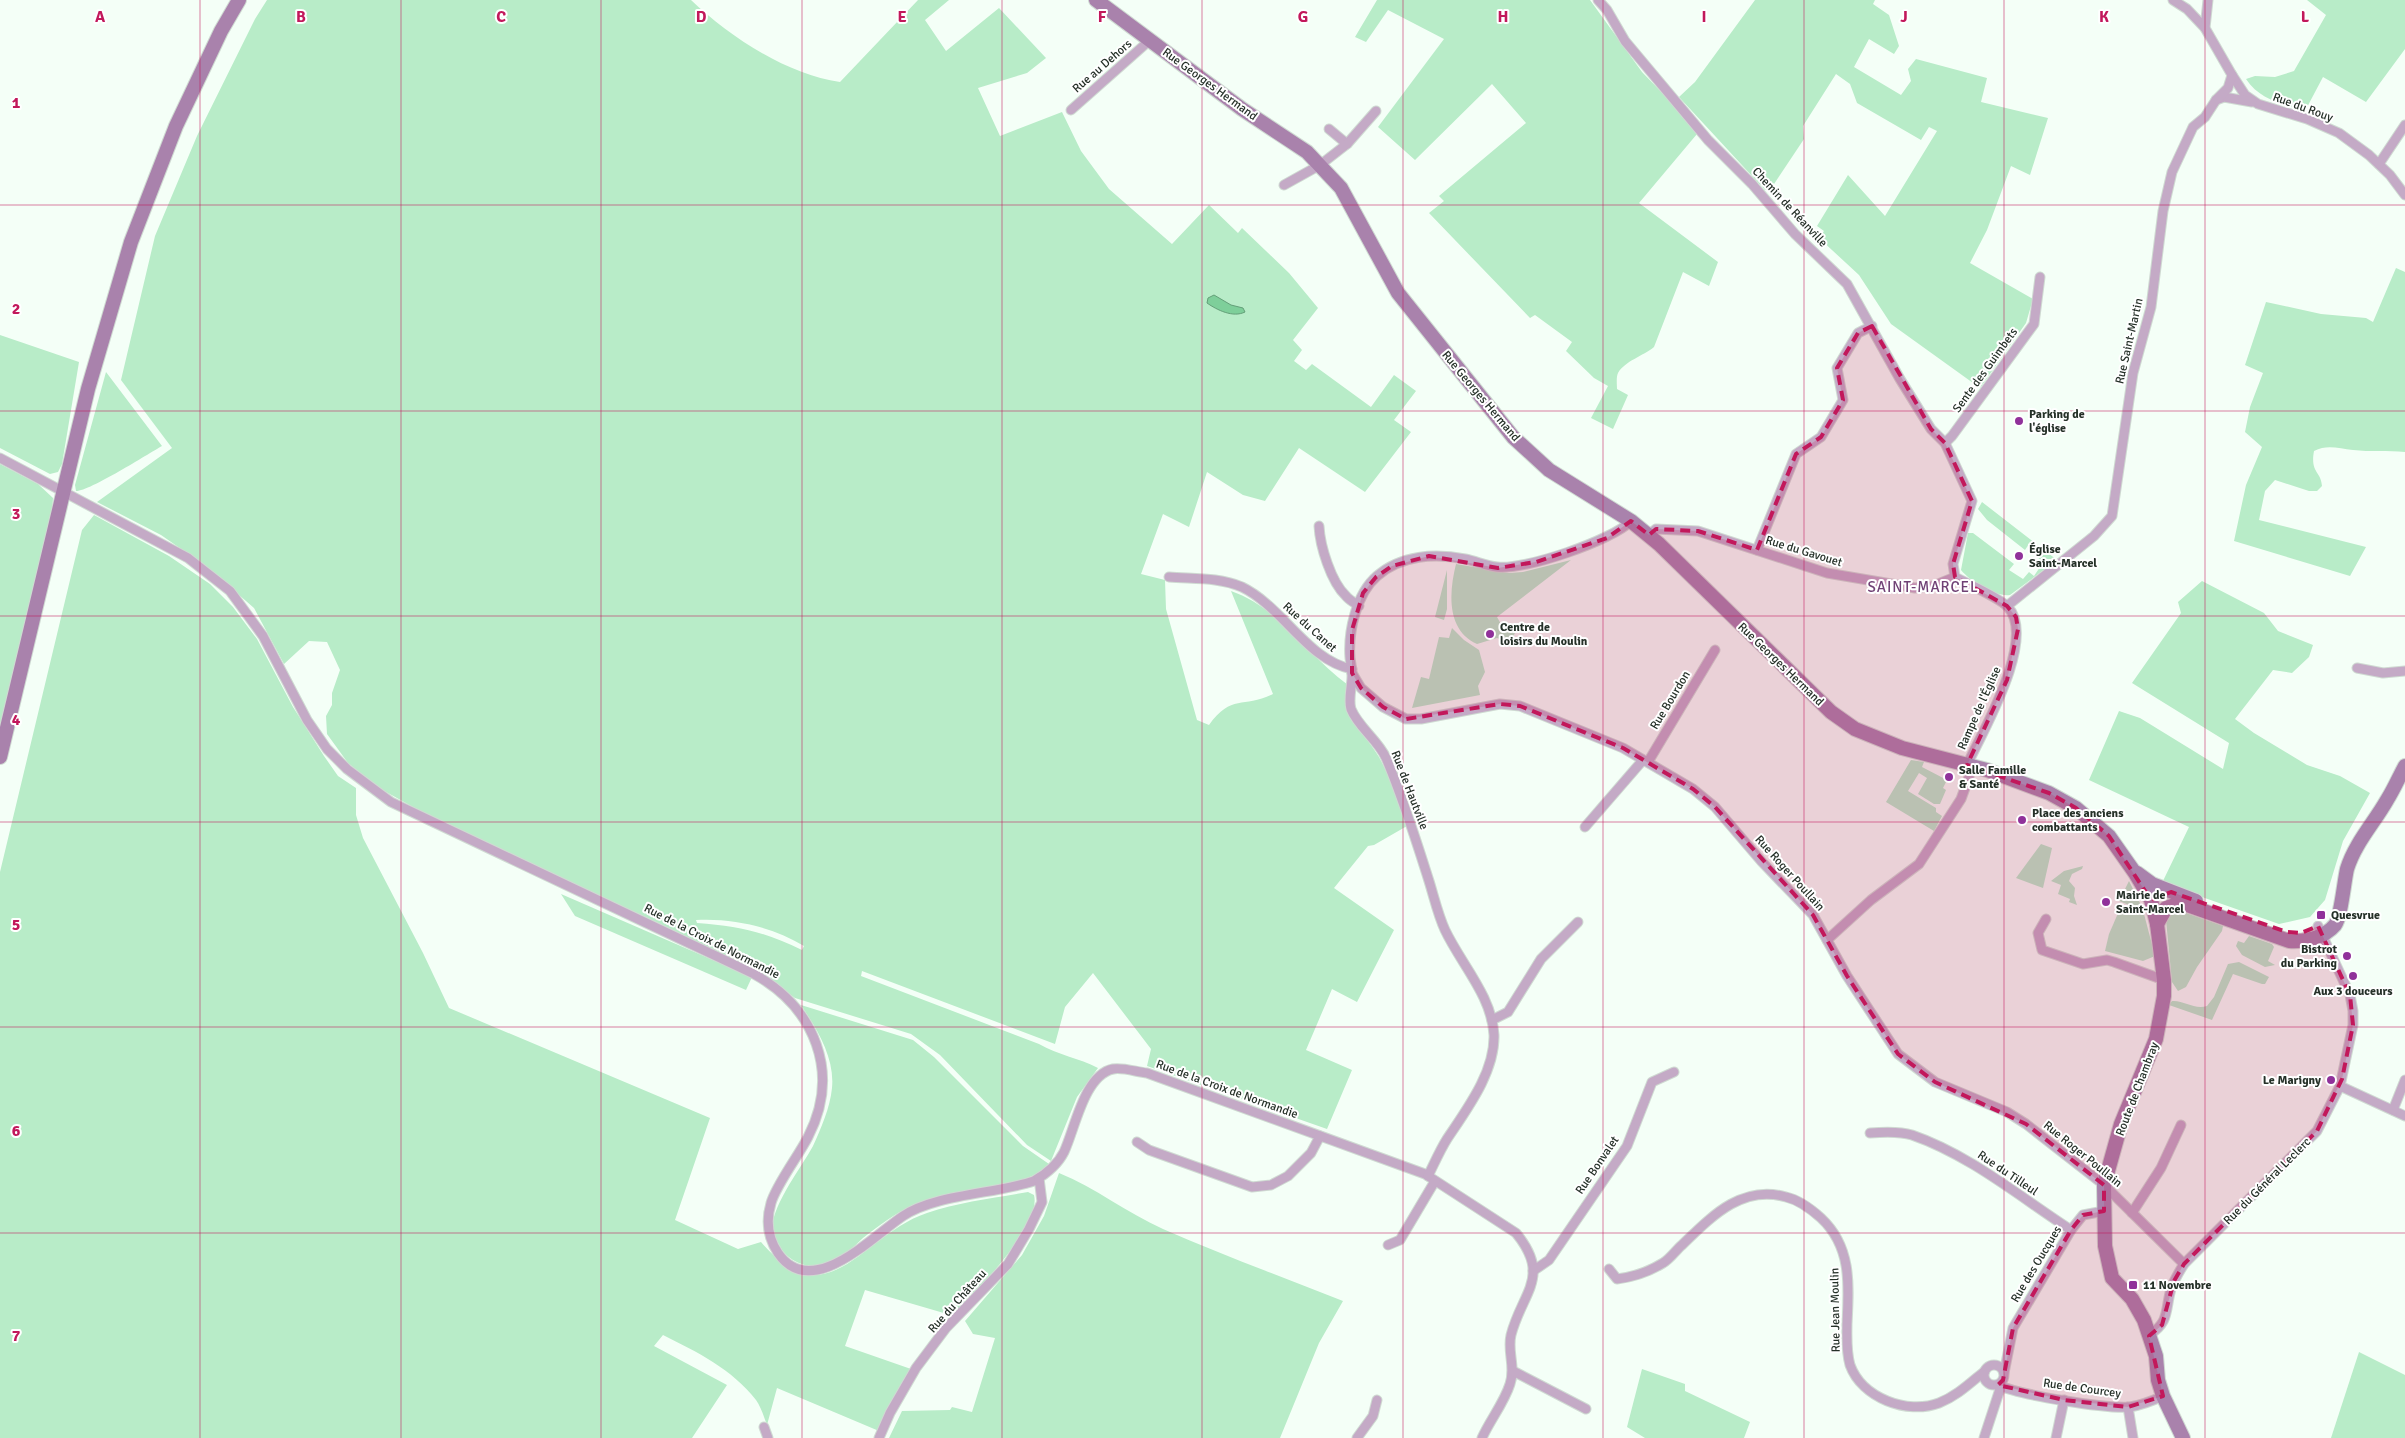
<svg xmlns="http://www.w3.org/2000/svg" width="2405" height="1438" viewBox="0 0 2405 1438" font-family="Signika,sans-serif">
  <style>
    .green { fill: #b8ecc8; fill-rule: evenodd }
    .water { fill: #7ecf9a; stroke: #639f78 }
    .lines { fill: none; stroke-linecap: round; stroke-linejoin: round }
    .street-casing { stroke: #cfdad2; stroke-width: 11 }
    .secondary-casing { stroke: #cfdad2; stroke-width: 16 }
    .street { stroke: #c4aac6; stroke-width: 9 }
    .secondary { stroke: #a982ac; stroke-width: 14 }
    .marked { fill: #c2185b; fill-opacity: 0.2; stroke: #c2185b; stroke-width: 4; stroke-dasharray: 10 6; stroke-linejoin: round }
    .grid { fill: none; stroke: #c2185b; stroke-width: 1; stroke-opacity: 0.55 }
    .poi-dot { fill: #90319a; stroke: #fff; stroke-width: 2 }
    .labels { text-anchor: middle; stroke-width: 4; stroke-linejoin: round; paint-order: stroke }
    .street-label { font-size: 12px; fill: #253028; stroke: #fff }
    .poi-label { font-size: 12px; font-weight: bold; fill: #253028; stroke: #fff; text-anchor: start }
    .quarter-label { font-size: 15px; letter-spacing: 1px; fill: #704175; stroke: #fff }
    .grid-label { font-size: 16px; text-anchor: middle; font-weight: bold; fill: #c2185b; stroke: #fff; stroke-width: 4; stroke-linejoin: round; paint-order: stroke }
  </style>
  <rect width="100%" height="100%" fill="#f4fff7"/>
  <!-- green -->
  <g class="green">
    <path d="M267,0H691C729,36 787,75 840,82L918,0H949L925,20L946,51L999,8L1046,58L1027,73L978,88L1000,136L1062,112L1081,151L1109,189L1172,244L1209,205L1238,233L1242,228L1289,273L1318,308L1293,340L1302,350L1294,361L1306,370L1312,364L1371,407L1394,375L1416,391L1394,420L1411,432L1365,492L1299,448L1265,501L1243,495L1207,472L1189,527L1163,514L1141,574L1165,580L1166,609L1197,720L1209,725C1232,693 1243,709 1273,694L1231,591C1280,608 1307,655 1348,685C1343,723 1362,728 1379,757C1391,779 1399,803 1407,826L1374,845L1368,846L1334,888L1394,930L1357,1002L1332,989L1306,1050L1352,1070L1327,1129L1147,1066L1151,1049L1093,973L1065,1007L1055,1044L862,971L861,976L1039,1044C1058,1055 1079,1058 1098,1068L1077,1097L1051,1161L1027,1145L940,1055L911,1034L795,998L764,975L656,922L431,817L379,788L348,763L327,734L326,716L332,705V693L340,670L327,642L309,641L284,664L254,608L207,567L161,535L97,502L172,448L121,380L155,236L197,136L255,19ZM696,920C734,918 772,927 804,946L802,950C765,932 739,926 697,923Z"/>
    <path d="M1377,0H1590L1642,72L1670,101L1697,134L1639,203L1718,262L1709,286L1683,272L1654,347C1643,356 1625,361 1618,373C1616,377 1617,385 1617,389L1628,395L1613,429L1591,418L1608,386L1594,378L1566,351L1572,342L1535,315L1530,318L1429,213L1444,201L1439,196L1526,123L1492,84L1415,160L1378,127L1444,39L1388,10L1366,42L1355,37Z"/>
    <polygon points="1755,0 1875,0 1873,4 1889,15 1899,46 1894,54 1869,39 1854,67 1901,95 1911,81 1908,69 1916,59 1987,78 1981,102 2048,118 2030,175 2011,166 1987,230 1970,263 2033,299 2026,323 1980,388 1891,324 1859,275 1819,238 1824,231 1817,226 1848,175 1885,216 1937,131 1929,127 1921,140 1857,103 1850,84 1836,74 1803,126 1804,139 1772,187 1765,190 1679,97 1695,82"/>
    <path d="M2307,0H2405V49L2366,102L2323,77L2305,111C2282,104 2260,100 2246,79L2255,76L2275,77L2294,71L2326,15Z"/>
    <path d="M2396,268L2405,272V452C2388,450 2370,452 2353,450C2339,449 2328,444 2314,451C2310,473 2321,471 2322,486L2317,491H2309L2275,480L2265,491L2259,520L2366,547L2350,576L2234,541L2246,485L2262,447L2245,432L2250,407L2263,373L2245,365L2266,302L2321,314L2366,318L2373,322Z"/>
    <polygon points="0,335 79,362 62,464 58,472 50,474 0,448"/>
    <path d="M106,372L162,446C148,454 88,492 76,491L75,485Z"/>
    <polygon points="0,464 38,484 53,498 52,512 0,726"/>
    <path d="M1982,502L2057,560L2010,595C1995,597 1971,582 1961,570L1968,533H1973L2014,564L2009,570L2023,579L2029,572L2034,576L2040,567L2035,563L2041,556L2037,553L2039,551L2029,544L2025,550L1987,520L1978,509Z"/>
    <path d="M94,515L169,556L210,584L233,607L257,639L293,707L324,756L338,776L356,788V815L363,838L423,953L449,1008L710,1118L675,1220L738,1249L761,1242C829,1321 861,1235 927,1213C959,1202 995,1198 1028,1192L1034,1195C1042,1226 975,1291 954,1316L865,1290L845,1346L911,1369L879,1431L777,1388L767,1425C764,1417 761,1407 756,1400C732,1369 697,1352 663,1335L654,1346L727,1385L692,1438H0V872L82,530Z"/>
    <path d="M1571,560L1497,617L1501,624L1516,630L1511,643L1497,638L1477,644C1446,630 1449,592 1456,564L1509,573L1523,572Z"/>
    <polygon points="1447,570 1447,609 1444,620 1435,617"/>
    <polygon points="2202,581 2264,613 2278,631 2313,645 2309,657 2292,673 2273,670 2235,719 2254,733 2307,765 2340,776 2370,793 2343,841 2325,900 2310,917 2279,924 2162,883 2189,827 2089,780 2119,711 2140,718 2223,769 2229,743 2132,683 2181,613 2178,602"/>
    <polygon points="1452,628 1464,640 1479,650 1485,672 1478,686 1480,695 1412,708 1421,677 1429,679 1439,637 1449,638"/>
    <polygon points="1911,760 1924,762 1922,767 1947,780 1943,788 1946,790 1940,804 1934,804 1918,794 1927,778 1919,773 1908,791 1936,808 1936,812 1942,816 1934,831 1886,802"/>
    <polygon points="2041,844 2052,848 2043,888 2016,878"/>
    <polygon points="2083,866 2082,869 2072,874 2069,881 2075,888 2074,896 2077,905 2069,902 2070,899 2058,894 2061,885 2051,881 2064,871"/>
    <polygon points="2129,881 2144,911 2119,901"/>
    <polygon points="561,894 752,977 746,990 575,916"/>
    <polygon points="2119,911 2144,914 2155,956 2143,961 2105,951 2109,934"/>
    <polygon points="2174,912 2186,913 2223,926 2222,931 2197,967 2186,987 2178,991 2172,982 2166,920 2169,914"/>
    <polygon points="2249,936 2272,944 2274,947 2268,961 2275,965 2265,967 2242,955 2236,946 2238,941 2244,943"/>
    <path d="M2239,962L2269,977L2265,984H2262L2233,974L2212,1020L2169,1005L2172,1001C2184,1000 2194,1010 2207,1006L2214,997L2228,964Z"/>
    <path d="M801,1005L913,1040L934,1057L1023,1146L1049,1164C1027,1191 947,1190 913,1205C896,1213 878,1226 863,1238C852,1248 838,1263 823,1266C809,1270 787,1260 781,1248C778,1243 774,1236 773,1230C769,1209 803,1165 813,1146C821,1128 830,1108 832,1088C835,1058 817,1029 801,1005Z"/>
    <path d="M1059,1173C1096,1188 1127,1213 1163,1229C1222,1255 1283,1277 1343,1301L1319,1343L1280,1438H889L902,1411L950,1410L952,1407L972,1412L995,1338L973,1334L965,1321L1022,1255L1044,1216Z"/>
    <polygon points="2359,1352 2405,1375 2405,1438 2331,1438"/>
    <polygon points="1642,1369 1685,1384 1685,1391 1750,1422 1744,1438 1645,1438 1627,1427"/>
  </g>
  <!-- water -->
  <path class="water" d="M1214,295L1231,305L1243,308L1245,312C1233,318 1217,310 1207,303L1208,298Z"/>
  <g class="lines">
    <!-- street casing -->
    <g class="street-casing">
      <g id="street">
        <path d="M1598,0L1607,10L1625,41L1708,140L1752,184L1795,234L1847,284L1900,379L1931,429L1945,443L1972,501L1953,564L1955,577C1968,584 2000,598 2008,607C2037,639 1983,731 1967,765L1969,777L1961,799L1919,864L1871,900L1827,940"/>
        <polyline points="2173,0 2187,9 2205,28"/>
        <polyline points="2232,75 2245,95 2258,104 2307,119 2339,133 2369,155 2390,175 2405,195"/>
        <polyline points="2216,100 2224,97 2252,102"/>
        <polyline points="1071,110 1150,40"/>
        <polyline points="1329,129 1347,144"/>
        <polyline points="2379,164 2405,125"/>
        <polyline points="1284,185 1320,165 1347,144 1376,111"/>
        <polyline points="1945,443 1952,436 2034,324 2040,277"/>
        <path d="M0,458L188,558L230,591L263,636L307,720L327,749L347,769L391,802L754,974C815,1008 841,1073 808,1137C799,1155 776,1185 771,1203C766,1220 768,1238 778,1253C811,1302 873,1236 903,1216C936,1194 995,1194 1034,1181C1046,1174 1057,1166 1064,1152C1075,1129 1084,1075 1113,1069C1122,1067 1137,1072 1147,1073L1425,1174L1516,1233C1552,1277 1522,1292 1511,1335C1507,1352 1516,1367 1510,1384C1504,1403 1490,1420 1482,1438"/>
        <path d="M1319,526C1320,546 1331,582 1346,596C1349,600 1355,603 1359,606"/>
        <polyline points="1649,535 1656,529 1698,531 1827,573 1915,588 1933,586 1955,577"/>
        <polyline points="1757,550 1796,454 1821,437 1843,400 1837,368 1858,333 1872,326"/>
        <path d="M1169,577C1193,579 1219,577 1242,587C1283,607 1308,661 1352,669"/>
        <polyline points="2007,606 2094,536 2112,516 2133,373 2151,307 2163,211 2172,172 2193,127 2205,117 2216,100 2228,88 2232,75 2205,28 2208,0"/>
        <polyline points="2357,668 2383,673 2405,671"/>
        <polyline points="1352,673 1361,688 1383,707 1406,719 1421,719 1500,704 1520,706 1623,748 1693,789 1715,807 1762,862 1813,915 1847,976 1898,1054 1935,1082 2007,1112 2026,1124 2104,1185 2184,1264"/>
        <polyline points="1648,762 1715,650"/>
        <polyline points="1585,827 1643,760"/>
        <polyline points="2046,919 2038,933 2042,950 2083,964 2107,960 2114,962 2164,980"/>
        <polyline points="1492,1020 1508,1012 1541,959 1578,922"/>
        <polyline points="2340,1086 2405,1116"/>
        <polyline points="2393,1110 2405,1080"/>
        <path d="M1870,1133C1883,1132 1899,1131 1912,1135C1970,1155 2020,1197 2071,1230"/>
        <polyline points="1137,1142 1149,1150 1252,1187 1271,1185 1288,1176 1311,1153 1320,1136"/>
        <path d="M1428,1176C1434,1164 1440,1150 1447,1139C1467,1109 1495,1072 1494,1035C1492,996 1461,964 1445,930C1438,915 1434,897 1429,881C1416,840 1403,798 1386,758C1378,740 1358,727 1351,709C1348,700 1352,686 1352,676C1352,670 1351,664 1350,658C1348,632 1356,594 1377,576C1401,555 1435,553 1465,559C1476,561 1486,566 1497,567C1523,571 1613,540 1631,521"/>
        <polyline points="2132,1213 2161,1168 2181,1125"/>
        <polyline points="1388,1245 1400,1240 1435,1181"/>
        <path d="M1609,1269L1617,1279C1633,1277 1650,1271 1663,1263C1670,1259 1676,1250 1682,1245C1711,1217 1742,1184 1786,1197C1799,1200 1811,1209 1821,1218C1852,1247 1849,1285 1847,1324C1847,1337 1846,1351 1850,1365C1862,1398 1907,1415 1939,1403C1957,1396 1970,1383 1985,1371"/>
        <polyline points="1533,1271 1549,1260 1627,1146 1652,1082 1674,1072"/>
        <path d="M2149,1335C2170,1322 2165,1310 2171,1289C2174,1280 2179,1272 2184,1264L2317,1131L2340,1086L2353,1025V1011L2350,995L2318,926"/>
        <circle cx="1994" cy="1375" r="10"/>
        <polyline points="1513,1371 1586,1409"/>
        <polyline points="2004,1373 2013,1328 2071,1230 2083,1215 2104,1211"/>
        <path d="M1998,1385C2019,1395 2106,1409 2130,1407C2142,1405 2152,1401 2163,1396"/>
        <polyline points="2128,1407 2133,1438"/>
        <polyline points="764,1427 768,1438"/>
        <polyline points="879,1438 890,1413 916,1368 946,1328 1008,1264 1029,1229 1042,1202 1039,1178"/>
        <polyline points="1357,1438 1373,1416 1377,1400"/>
        <polyline points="1984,1438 2001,1386"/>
        <polyline points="2056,1438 2064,1400"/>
      </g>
    </g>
    <!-- secondary casing -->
    <g class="secondary-casing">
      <g id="secondary">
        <polyline points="1096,0 1242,109 1307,152 1341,188 1398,293 1513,437 1549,470 1631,521 1659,544 1831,712 1855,729 1902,748 1987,770 2049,793 2076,808 2109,836 2135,873 2151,900 2157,924 2164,980 2164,996 2156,1039 2121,1124 2104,1185 2105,1246 2112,1278 2132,1299 2144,1320 2156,1356 2158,1380 2163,1396 2183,1438"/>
        <polyline points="0,757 88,389 131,242 176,126 221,31 239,0"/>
        <polyline points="2137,873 2152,884 2196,901"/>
        <path d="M2157,924L2166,908L2177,904L2187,905L2289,941C2305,942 2324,938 2335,925C2341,917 2344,882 2347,869C2355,843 2374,823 2387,800C2394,789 2399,777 2405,766"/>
      </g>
    </g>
    <!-- street -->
    <use href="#street" class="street"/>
    <!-- secondary -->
    <use href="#secondary" class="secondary"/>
  </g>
  <!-- marked area -->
  <path class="marked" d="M1872,326L1931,429L1945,443L1972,501L1953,564L1955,577L2007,606L2016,617L2018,629L2007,680L1967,765L2049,793L2076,808L2109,836L2151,900L2171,892L2287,932L2301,933L2318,926L2350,995L2353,1025L2342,1079L2317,1131L2184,1264L2174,1281L2162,1325L2149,1336L2163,1396L2128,1407L2064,1400L1998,1385L2003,1380L2013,1328L2071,1230L2083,1215L2104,1211V1185L2026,1124L1935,1082L1898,1054L1847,976L1813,915L1715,807L1693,789L1623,748L1520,706L1500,704L1406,719L1383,707L1361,688L1352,673V630L1363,593L1376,577L1392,566L1429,556L1498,568L1536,562L1607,538L1631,521L1649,535L1656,529L1698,531L1757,550L1796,454L1821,437L1843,400L1837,368L1858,333Z"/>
  <!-- grid -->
  <path class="grid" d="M200,0V1438M401,0V1438M601,0V1438M802,0V1438M1002,0V1438M1202,0V1438M1403,0V1438M1603,0V1438M1804,0V1438M2004,0V1438M2205,0V1438M0,205H2405M0,411H2405M0,616H2405M0,822H2405M0,1027H2405M0,1233H2405"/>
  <!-- markers -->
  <g class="poi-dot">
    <circle cx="2019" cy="421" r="5"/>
    <circle cx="2019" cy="556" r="5"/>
    <circle cx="1490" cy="634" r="5"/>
    <circle cx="1949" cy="777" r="5"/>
    <circle cx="2022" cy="820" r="5"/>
    <circle cx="2106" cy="902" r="5"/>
    <rect x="2316" y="910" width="10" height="10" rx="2.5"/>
    <circle cx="2347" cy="956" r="5"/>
    <circle cx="2353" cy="976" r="5"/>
    <circle cx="2331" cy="1080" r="5"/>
    <rect x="2128" y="1280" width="10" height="10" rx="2.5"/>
  </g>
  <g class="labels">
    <!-- street labels -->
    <g class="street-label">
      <text transform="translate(1102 66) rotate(-41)" y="4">Rue au Dehors</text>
      <text transform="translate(1210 84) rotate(36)" y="4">Rue Georges Hermand</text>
      <text transform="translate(2303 107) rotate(20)" y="4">Rue du Rouy</text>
      <text transform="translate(1790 207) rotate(47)" y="4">Chemin de Réanville</text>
      <text transform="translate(2129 341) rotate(-77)" y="4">Rue Saint-Martin</text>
      <text transform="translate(1985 370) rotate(-54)" y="4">Sente des Guimbets</text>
      <text transform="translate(1481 396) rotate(50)" y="4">Rue Georges Hermand</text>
      <text transform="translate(1804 551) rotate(17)" y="4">Rue du Gavouet</text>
      <text transform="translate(1310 627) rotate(42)" y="4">Rue du Canet</text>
      <text transform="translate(1781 664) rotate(44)" y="4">Rue Georges Hermand</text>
      <text transform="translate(1670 700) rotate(-59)" y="4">Rue Bourdon</text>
      <text transform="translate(1979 708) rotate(-66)" y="4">Rampe de l'Église</text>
      <text transform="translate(1410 790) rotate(69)" y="4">Rue de Hautville</text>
      <text transform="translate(1790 873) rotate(48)" y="4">Rue Roger Poullain</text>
      <text transform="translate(712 941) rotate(27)" y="4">Rue de la Croix de Normandie</text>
      <text transform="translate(1227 1089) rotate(20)" y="4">Rue de la Croix de Normandie</text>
      <text transform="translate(2137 1089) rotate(-69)" y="4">Route de Chambray</text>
      <text transform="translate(2083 1154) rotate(39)" y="4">Rue Roger Poullain</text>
      <text transform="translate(1597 1165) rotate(-56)" y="4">Rue Bonvalet</text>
      <text transform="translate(2008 1173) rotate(34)" y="4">Rue du Tilleul</text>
      <text transform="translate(2267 1181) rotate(-45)" y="4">Rue du Général Leclerc</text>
      <text transform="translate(2036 1264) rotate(-59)" y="4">Rue des Oucques</text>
      <text transform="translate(957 1301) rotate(-48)" y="4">Rue du Château</text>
      <text transform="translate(1835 1310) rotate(-91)" y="4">Rue Jean Moulin</text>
      <text transform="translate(2082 1388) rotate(8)" y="4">Rue de Courcey</text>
    </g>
    <!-- poi labels -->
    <g class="poi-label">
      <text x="2029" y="418">Parking de<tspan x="2029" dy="14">l'église</tspan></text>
      <text x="2029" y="553">Église<tspan x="2029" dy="14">Saint-Marcel</tspan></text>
      <text x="1500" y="631">Centre de<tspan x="1500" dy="14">loisirs du Moulin</tspan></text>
      <text x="1959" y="774">Salle Famille<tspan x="1959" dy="14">&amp; Santé</tspan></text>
      <text x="2032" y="817">Place des anciens<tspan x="2032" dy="14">combattants</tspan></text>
      <text x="2116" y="899">Mairie de<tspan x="2116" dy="14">Saint-Marcel</tspan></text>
      <text x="2331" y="919">Quesvrue</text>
      <text x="2337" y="953" text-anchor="end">Bistrot<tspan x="2337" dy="14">du Parking</tspan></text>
      <text x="2353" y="995" text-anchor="middle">Aux 3 douceurs</text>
      <text x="2321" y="1084" text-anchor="end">Le Marigny</text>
      <text x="2143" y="1289">11 Novembre</text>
    </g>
    <!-- quarter labels -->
    <g class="quarter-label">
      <text x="1923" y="592">SAINT-MARCEL</text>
    </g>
  </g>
  <g class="grid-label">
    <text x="100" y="22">A</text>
    <text x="301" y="22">B</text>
    <text x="501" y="22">C</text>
    <text x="701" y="22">D</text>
    <text x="902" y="22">E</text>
    <text x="1102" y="22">F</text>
    <text x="1303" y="22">G</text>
    <text x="1503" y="22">H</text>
    <text x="1704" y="22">I</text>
    <text x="1904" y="22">J</text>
    <text x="2104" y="22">K</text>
    <text x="2305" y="22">L</text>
    <text x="16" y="108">1</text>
    <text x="16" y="314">2</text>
    <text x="16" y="519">3</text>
    <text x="16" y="725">4</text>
    <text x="16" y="930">5</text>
    <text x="16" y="1136">6</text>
    <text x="16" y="1341">7</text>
  </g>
</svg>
